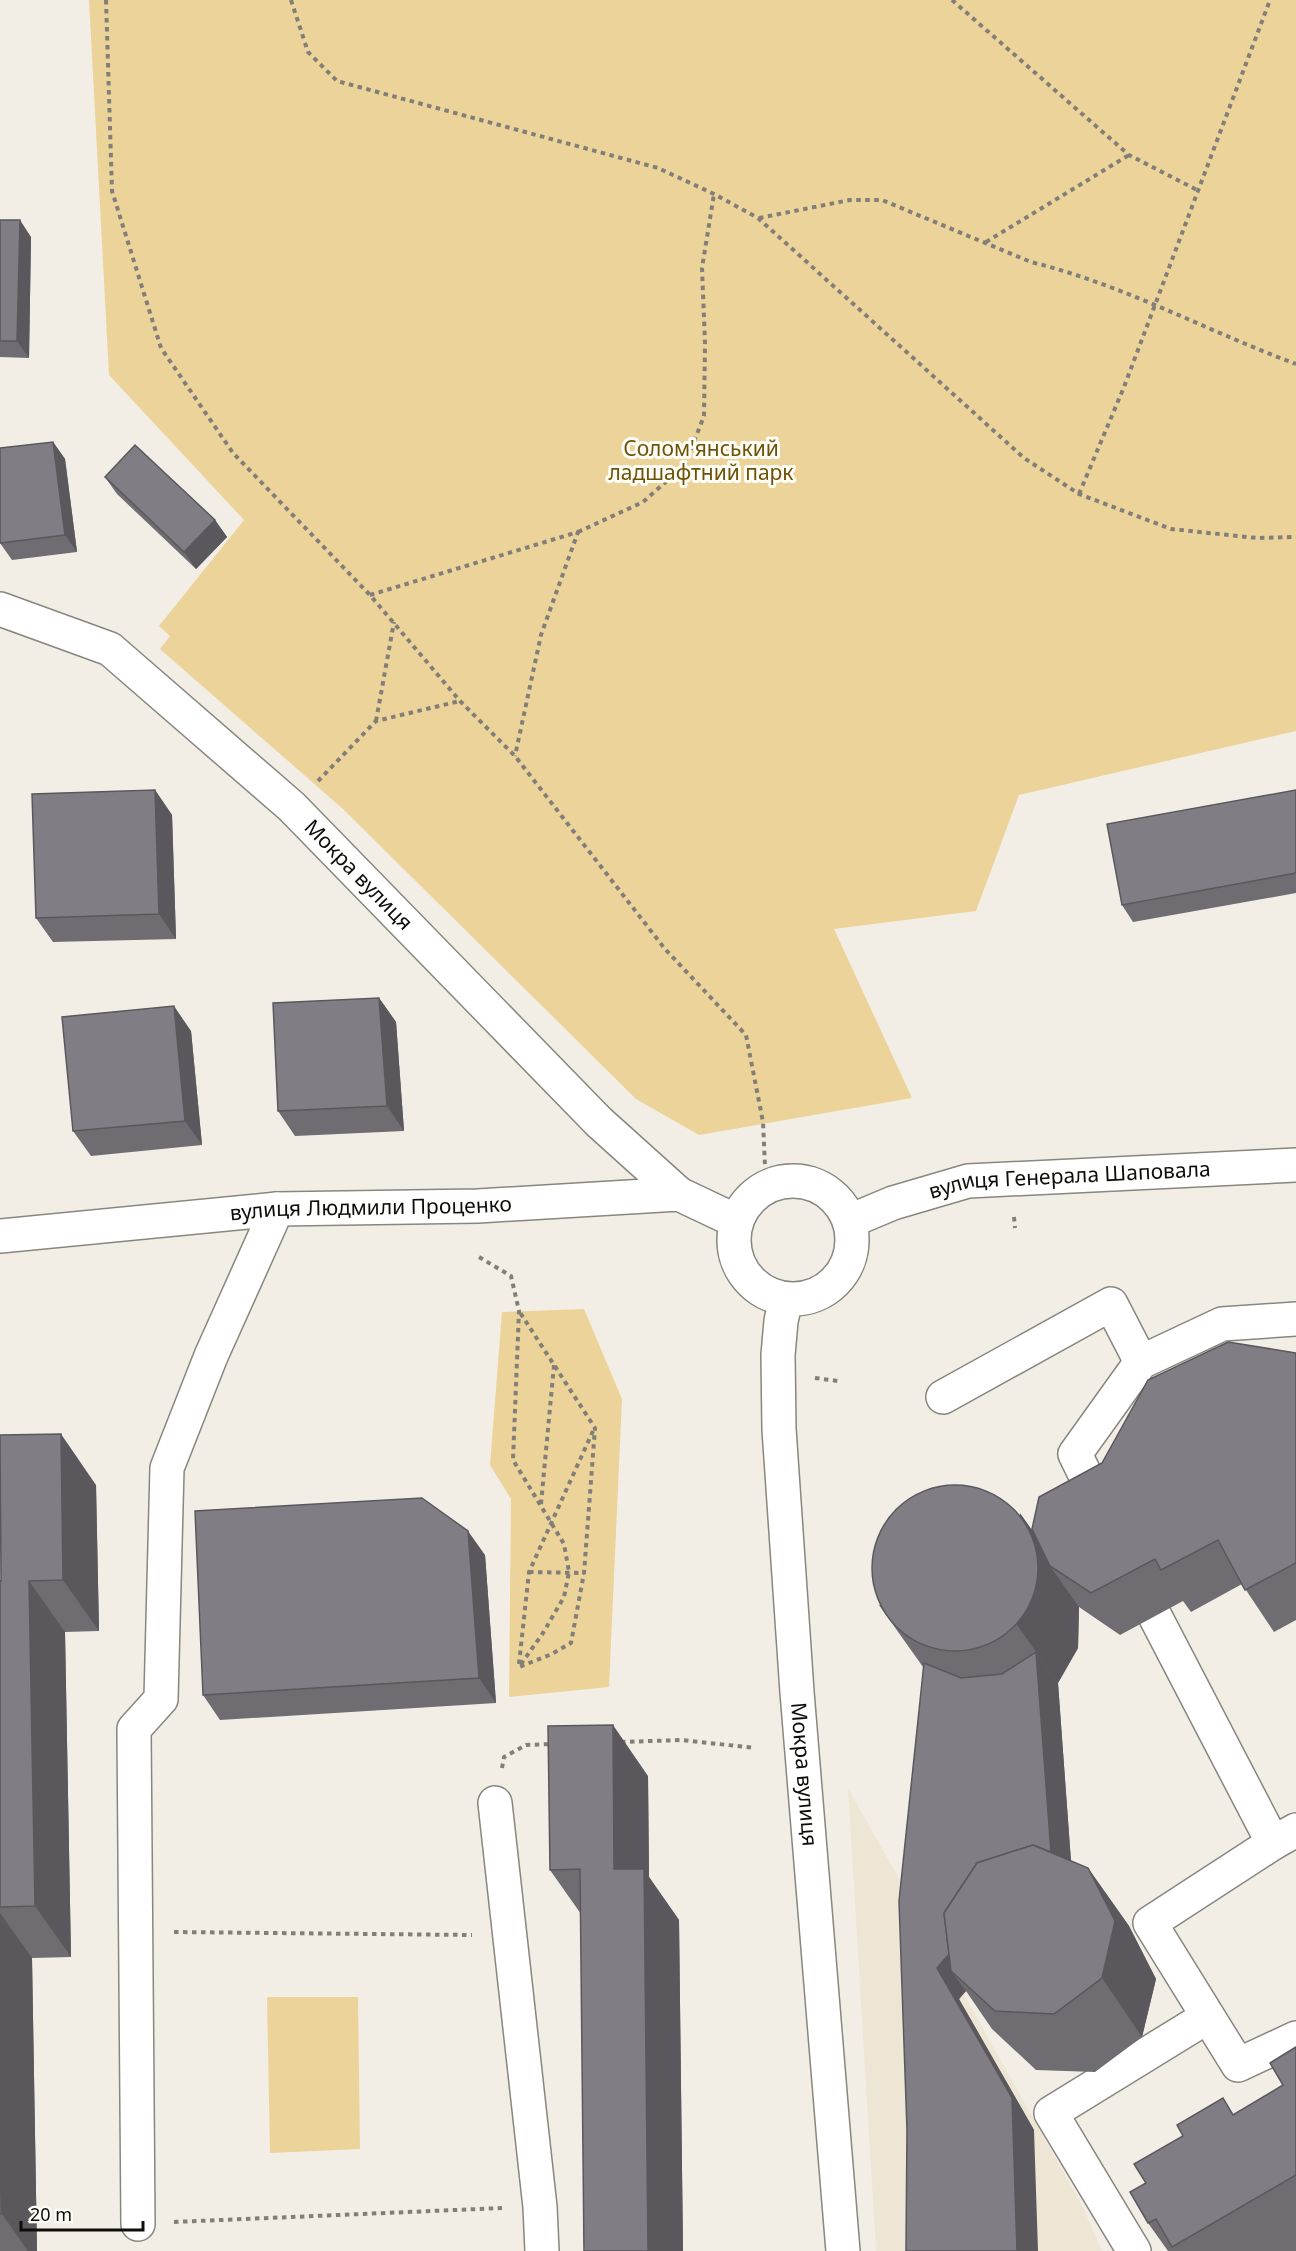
<svg xmlns="http://www.w3.org/2000/svg" width="1296" height="2251" viewBox="0 0 1296 2251" font-family="'Noto Sans',sans-serif">
  <style>
    .built { fill: #ede6d5 }
    .green { fill: #ecd39a }
    .lines { fill: none; stroke-linecap: round; stroke-linejoin: round }
    .minor-casing { stroke: #89867d; stroke-width: 36 }
    .path { stroke: #827f79; stroke-width: 4; stroke-dasharray: 4.5 4.5; stroke-linecap: butt }
    .minor { stroke: #fff; stroke-width: 33 }
    .wall { fill: #6f6c72 }
    .shaded-wall { fill: #5a585d }
    .building { fill: #817d85; stroke: #5a585d; stroke-width: 1.5 }
    .labels { text-anchor: middle; stroke-width: 6; stroke-linejoin: round; paint-order: stroke }
    .park-label { font-size: 21px; fill: #6d5307; stroke: #fefcf6 }
    .street-label { font-size: 21px; fill: #0e0d0a; stroke: #fefcf6 }
  </style>
  <rect width="100%" height="100%" fill="#f3eee5"/>
  <!-- built -->
  <polygon class="built" points="848,1788 1083,2207 1102,2251 876,2251"/>
  <!-- green -->
  <g class="green">
    <polygon points="89,0 1296,0 1296,731 1019,795 976,911 834,929 912,1098 699,1135 636,1099 343,809 160,649 170,636 159,626 244,520 109,375"/>
    <polygon points="584,1309 622,1399 609,1687 509,1697 511,1499 490,1465 502,1312"/>
    <polygon points="267,1997 358,1997 360,2149 270,2153"/>
  </g>
  <g class="lines">
    <!-- minor casing -->
    <g class="minor-casing">
      <g id="minor">
        <path id="s1" d="M0,609L110,649L292,807L599,1122L679,1194"/>
        <circle cx="793" cy="1240" r="59"/>
        <path id="s2" d="M850,1221L893,1203L968,1181L1296,1165"/>
        <path id="s3" d="M0,1236L277,1209L478,1206L679,1194L736,1221"/>
        <path id="s4" d="M786,1299L781,1321L778,1355L779,1429L797,1692L843,2251"/>
        <polyline points="943,1397 1111,1304 1141,1362"/>
        <polyline points="1104,1513 1075,1454 1141,1362 1222,1324 1296,1319"/>
        <polyline points="1155,1616 1273,1843"/>
        <polyline points="495,1803 540,2207 542,2251"/>
        <polyline points="1296,1830 1273,1843 1150,1923 1238,2065 1296,2038"/>
        <polyline points="138,2224 134,1729 161,1699 167,1468 211,1356 277,1209"/>
        <polyline points="1134,2251 1051,2113 1207,2017"/>
      </g>
    </g>
    <!-- path -->
    <g class="path">
      <polyline points="106,0 112,191 161,348 233,453 370,595 460,701 515,756 665,949 746,1035 763,1122 765,1166"/>
      <polyline points="291,0 308,52 337,81 658,168 714,194 758,218 1024,458 1079,494 1171,529 1257,538 1296,537"/>
      <polyline points="952,0 1129,155 1199,191"/>
      <path d="M759,218L850,200H882L1031,262C1124,285 1207,331 1296,364"/>
      <polyline points="986,242 1129,155"/>
      <polyline points="1079,494 1124,387 1270,0"/>
      <polyline points="578,532 643,502 685,465 704,416 705,343 702,268 714,194"/>
      <polyline points="370,595 578,532 541,635 515,756"/>
      <polyline points="376,721 394,622"/>
      <polyline points="318,781 376,721 460,701"/>
      <polyline points="1014,1217 1015,1228"/>
      <polyline points="479,1257 511,1276 519,1311 513,1460 564,1544 569,1572 564,1597 543,1633 519,1667 552,1654 571,1643 584,1573 595,1428 519,1311"/>
      <polyline points="815,1378 838,1381"/>
      <polyline points="541,1504 554,1365"/>
      <polyline points="529,1572 584,1573"/>
      <polyline points="519,1664 529,1572 593,1431"/>
      <polyline points="621,1742 682,1740 755,1748"/>
      <polyline points="502,1768 504,1757 526,1745 554,1744"/>
      <polyline points="174,1932 472,1935"/>
      <polyline points="174,2222 502,2208"/>
    </g>
    <!-- minor -->
    <use href="#minor" class="minor"/>
  </g>
  <!-- wall -->
  <g class="wall">
    <polygon points="0,220 31,237 29,358 0,357"/>
    <polygon points="53,442 65,459 77,552 12,560 0,543"/>
    <polygon points="105,477 215,520 227,537 196,569 117,494"/>
    <polygon points="155,790 172,815 176,939 53,942 36,918"/>
    <polygon points="1296,790 1296,893 1133,922 1122,905"/>
    <polygon points="379,998 396,1022 404,1131 295,1136 278,1111"/>
    <polygon points="191,1031 202,1145 91,1156 73,1131"/>
    <polygon points="1296,1353 1296,1620 1274,1632 1242,1584 1191,1612 1183,1601 1120,1635 1079,1607 1078,1648 1058,1683 1071,1861 1088,1868 1129,1926 1156,1979 1142,2037 1095,2072 1036,2070 992,2029 966,1991 959,1999 1034,2130 906,2251 923,1667 879,1605 1032,1529 1102,1463"/>
    <polygon points="96,1485 99,1631 65,1632 71,1957 32,1958 37,2251 0,2251 0,1581"/>
    <polygon points="485,1555 496,1703 220,1720 203,1695"/>
    <polygon points="648,1776 649,1877 679,1920 683,2251 584,2251 581,1914 550,1870"/>
    <polygon points="1296,2047 1296,2251 1168,2251 1148,2223 1146,2183 1234,2114 1283,2085"/>
  </g>
  <!-- shaded-wall -->
  <g class="shaded-wall">
    <polygon points="20,220 31,237 29,358 17,341"/>
    <polygon points="53,442 65,459 77,552 65,535"/>
    <polygon points="215,520 227,537 196,569 184,552"/>
    <polygon points="155,790 172,815 176,939 159,914"/>
    <polygon points="379,998 396,1022 404,1131 387,1106"/>
    <polygon points="174,1006 191,1031 202,1145 185,1121"/>
    <polygon points="61,1434 96,1485 99,1631 63,1580"/>
    <polygon points="1020,1513 1061,1571 1050,1566 1079,1607 1078,1648 1058,1683 1017,1625"/>
    <polygon points="468,1531 485,1555 496,1703 479,1678"/>
    <polygon points="29,1581 65,1632 71,1957 35,1906"/>
    <polygon points="1036,1652 1058,1683 1074,1903 1052,1872"/>
    <polygon points="613,1725 648,1776 649,1877 679,1920 683,2251 648,2251 614,1869"/>
    <polygon points="1088,1868 1129,1926 1156,1979 1142,2037 1102,1978"/>
    <polygon points="0,1913 32,1958 37,2251 28,2251 2,2214 0,2125"/>
    <polygon points="963,1939 951,1971 966,1991 959,1999 1034,2130 1038,2251 1017,2251 937,1968"/>
  </g>
  <!-- building -->
  <g class="building">
    <polygon points="0,220 20,220 17,341 0,341"/>
    <polygon points="53,442 65,535 0,543 0,448"/>
    <polygon points="135,445 215,520 184,552 105,477"/>
    <polygon points="155,790 159,914 36,918 32,794"/>
    <polygon points="1296,790 1296,873 1122,905 1107,824"/>
    <polygon points="379,998 387,1106 278,1111 273,1003"/>
    <polygon points="174,1006 185,1121 73,1131 62,1017"/>
    <polygon points="1228,1342 1296,1353 1296,1563 1245,1590 1218,1540 1161,1570 1155,1559 1091,1593 1050,1566 1032,1529 1039,1497 1102,1463 1148,1380"/>
    <polygon points="61,1434 63,1580 29,1581 35,1906 0,1907 0,1581 1,1581 0,1435"/>
    <circle cx="955" cy="1568" r="83"/>
    <polygon points="422,1498 468,1531 479,1678 203,1695 195,1511"/>
    <polygon points="1036,1652 1051,1852 1033,1845 977,1863 944,1913 949,1954 937,1968 1012,2098 1017,2251 906,2251 907,2130 899,1901 924,1663 961,1678 1002,1674"/>
    <polygon points="613,1725 614,1869 644,1869 648,2251 584,2251 580,1869 550,1870 548,1726"/>
    <polygon points="1033,1845 1088,1868 1115,1921 1102,1978 1054,2014 995,2011 951,1971 944,1913 977,1863"/>
    <polygon points="1296,2047 1296,2175 1172,2247 1156,2219 1148,2223 1130,2192 1146,2183 1134,2164 1183,2136 1177,2125 1223,2098 1233,2115 1283,2085 1270,2063"/>
    <polygon points="0,2125 2,2214 0,2214"/>
  </g>
  <g class="labels">
    <!-- park labels -->
    <g class="park-label">
      <text x="701" y="456">Солом'янський<tspan x="701" dy="24">ладшафтний парк</tspan></text>
    </g>
    <!-- street labels -->
    <g class="street-label">
      <text dy="7" stroke="none"><textPath href="#s1" startOffset="453">Мокра вулиця</textPath></text>
      <text dy="7" stroke="none"><textPath href="#s2" startOffset="226">вулиця Генерала Шаповала</textPath></text>
      <text dy="7" stroke="none"><textPath href="#s3" startOffset="372">вулиця Людмили Проценко</textPath></text>
      <text dy="7" stroke="none"><textPath href="#s4" startOffset="477">Мокра вулиця</textPath></text>
    </g>
  </g>
  <!-- scale -->
  <path d="M21 2221v9h122v-9" fill="none" stroke="#0e0d0a" stroke-width="3"/>
  <text x="30" y="2221" font-size="18" fill="#0e0d0a" stroke="#fefcf6" stroke-width="4.5" paint-order="stroke">20 m</text>
</svg>
